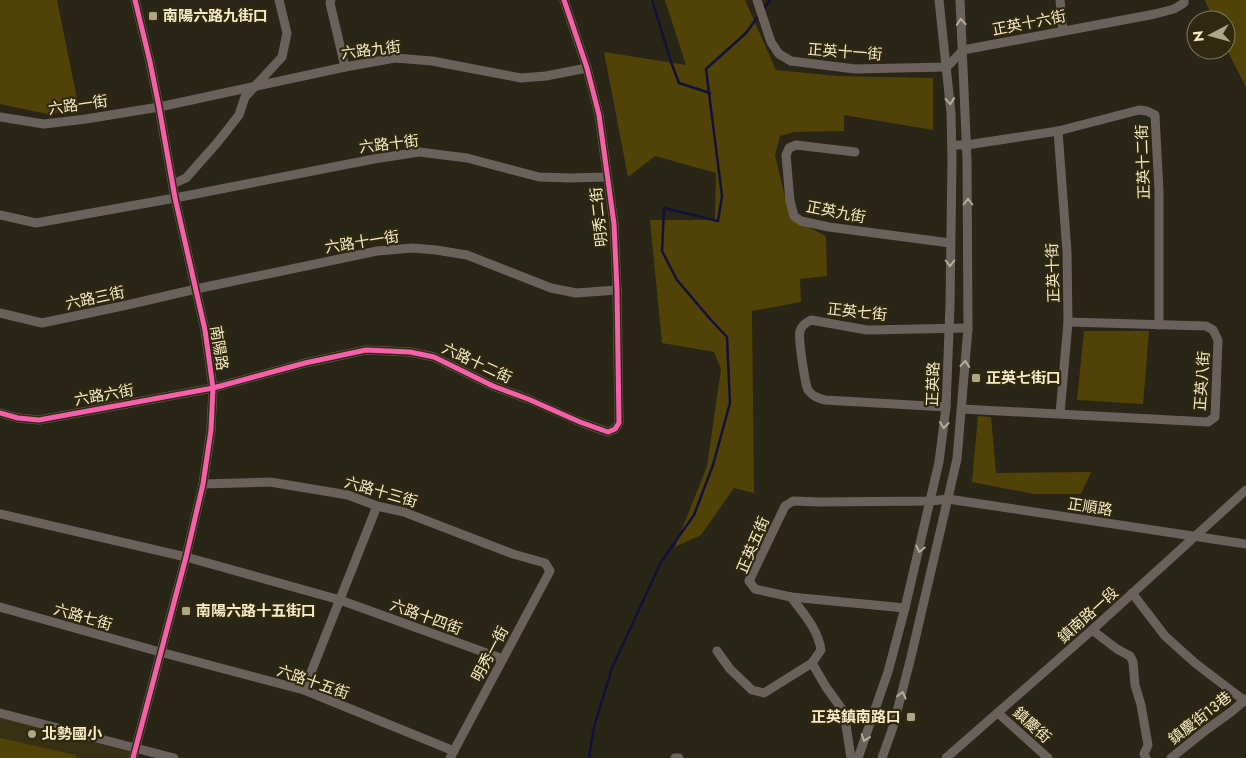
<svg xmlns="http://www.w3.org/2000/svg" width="1246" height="758" viewBox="0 0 1246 758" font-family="Jost,'Noto Sans TC',sans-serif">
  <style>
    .built { fill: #383015 }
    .green { fill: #514308 }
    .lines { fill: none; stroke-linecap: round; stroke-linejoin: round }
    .stream { stroke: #10123a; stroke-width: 2.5 }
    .minor { stroke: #6a615d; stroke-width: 9 }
    .cycleway-casing { stroke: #302910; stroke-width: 8 }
    .cycleway { stroke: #f560ab; stroke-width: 5 }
    .oneway { stroke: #b6ad96 }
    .poi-dot { fill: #aea687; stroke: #302910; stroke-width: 2 }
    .labels { text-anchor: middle; stroke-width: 4.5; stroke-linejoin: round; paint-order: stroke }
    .poi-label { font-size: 15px; font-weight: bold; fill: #f5ebc4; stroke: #302910; text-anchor: start }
    .street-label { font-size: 15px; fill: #f5ebc4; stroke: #302910 }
  </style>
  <rect width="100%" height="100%" fill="#292517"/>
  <!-- built -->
  <polygon class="built" points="0,717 129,752 128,758 0,758"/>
  <!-- green -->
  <g class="green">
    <polygon points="0,0 57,0 78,104 76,110 47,114 0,104"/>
    <polygon points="665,0 745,0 776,70 838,76 933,78 933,130 844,115 844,131 794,132 780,136 775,155 790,218 826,236 827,276 800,279 801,302 752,311 754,493 734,488 701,535 675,547 707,466 721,369 714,352 662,343 650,220 715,220 716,173 655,156 628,177 604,52 686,65"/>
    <polygon points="1205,0 1246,0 1246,87 1226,48 1226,20 1213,20"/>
    <polygon points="1084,331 1149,331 1143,404 1077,400"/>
    <polygon points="978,416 991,417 996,473 1091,472 1081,494 1034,494 972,482"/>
    <polygon points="0,738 76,755 77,758 0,758"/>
  </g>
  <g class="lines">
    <!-- stream -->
    <g class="stream">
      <polyline points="652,0 671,62 679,83 710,93"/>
      <polyline points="762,11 770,0"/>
      <polyline points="589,758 594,727 612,668 661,562 694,515 713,465 730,403 727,337 711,320 677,280 662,251 664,208 718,221 722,196 706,69 746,33 759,15"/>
    </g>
    <!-- minor -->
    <g class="minor">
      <polyline points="331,0 330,3 345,67"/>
      <polyline points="757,0 771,42 779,54 791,61 855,69 947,67 963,50 1155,14 1174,9 1184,3 1184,0"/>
      <polyline points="1060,0 1063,31"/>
      <polyline points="0,117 44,124 86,119 159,107 345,67 395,58 432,61 521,78 546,76 587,68"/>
      <polyline points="1058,131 1067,252 1068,322 1060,414"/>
      <polyline points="952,145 967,145 1058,131 1139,110 1147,111 1155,115 1159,191 1159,325"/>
      <polyline points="855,152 796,145 789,148 786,155 790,201 794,216 801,221 829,227 950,243"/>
      <polyline points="173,184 186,178 217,143 239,115 245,97 282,57 287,33 279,0"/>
      <polyline points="0,215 36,223 175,198 374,159 419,152 467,158 539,177 570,178 607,177"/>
      <polyline points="0,313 42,323 127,305 196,289 377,251 413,248 436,250 467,255 551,288 576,293 617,290"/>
      <path d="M946,407L825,400C818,398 813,397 808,390C805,384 798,338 800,331C801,326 807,322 811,320L867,330L968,328"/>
      <polyline points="962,409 1208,422 1215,417 1218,340 1213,330 1206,326 1068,322"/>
      <polyline points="0,413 18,418 39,420 213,388 305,363 366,350 410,352 434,357 493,386 528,399 580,422 608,432 615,429 619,423 617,290 614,224 599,115 587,68 564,0"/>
      <polyline points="203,484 270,482 348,495 377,506 404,512 513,554 545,563 550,571 450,758"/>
      <polyline points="0,514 186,557 340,600 503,659"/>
      <polyline points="1132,593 1165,636 1195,663 1246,702"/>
      <polyline points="0,607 160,652 304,690 454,751"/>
      <polyline points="905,608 791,597 755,589 749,581 785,506 793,501 820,502 931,501 948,499 1246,544"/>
      <polyline points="1092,630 1117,649 1130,656 1133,662 1135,685 1141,705 1148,745 1144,754 1146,758"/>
      <path d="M717,651L730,669L752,690L764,693L812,663L821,650C818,629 803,613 791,597"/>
      <polyline points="812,663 826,687 844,712 851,758"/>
      <polyline points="304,690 377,506"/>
      <polyline points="0,713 174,758"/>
      <polyline points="998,713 1048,758"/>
      <polyline points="133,758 186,557 203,484 211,430 213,388 205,330 175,198 159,107 150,62 135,0"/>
      <polyline points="675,758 679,758"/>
      <polyline points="858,758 888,672 905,608 939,462 946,407 950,306 952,160 951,113 939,0"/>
      <polyline points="882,758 893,727 911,657 957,459 968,328 967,159 960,0"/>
      <polyline points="946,758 1092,630 1246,490"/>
      <polyline points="1171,758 1206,730 1231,712 1246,699"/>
    </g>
    <!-- cycleway casing -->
    <g class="cycleway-casing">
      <g id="cycleway">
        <polyline points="0,413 18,418 39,420 213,388 305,363 366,350 410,352 434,357 493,386 528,399 580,422 608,432 615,429 619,423 617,290 614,224 599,115 587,68 564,0"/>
        <polyline points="133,758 186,557 203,484 211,430 213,388 205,330 175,198 159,107 150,62 135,0"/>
      </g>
    </g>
    <!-- cycleway -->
    <use href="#cycleway" class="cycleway"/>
  </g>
  <!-- one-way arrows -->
  <defs><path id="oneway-chevron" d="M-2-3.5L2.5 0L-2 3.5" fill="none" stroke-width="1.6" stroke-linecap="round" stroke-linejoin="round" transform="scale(1.25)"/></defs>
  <g class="oneway">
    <use href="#oneway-chevron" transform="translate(961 22) rotate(-94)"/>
    <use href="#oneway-chevron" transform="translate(950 101) rotate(85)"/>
    <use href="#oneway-chevron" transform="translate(968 202) rotate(-90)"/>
    <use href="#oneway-chevron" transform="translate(950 263) rotate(90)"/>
    <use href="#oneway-chevron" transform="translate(965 364) rotate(-85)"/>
    <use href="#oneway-chevron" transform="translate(944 425) rotate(97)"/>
    <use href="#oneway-chevron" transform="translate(920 549) rotate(103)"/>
    <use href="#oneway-chevron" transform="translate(902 695) rotate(-75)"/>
    <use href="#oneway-chevron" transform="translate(865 738) rotate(109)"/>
  </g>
  <!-- markers -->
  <g class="poi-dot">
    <rect x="148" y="11" width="10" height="10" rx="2.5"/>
    <rect x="971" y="373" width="10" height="10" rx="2.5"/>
    <rect x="181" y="606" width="10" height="10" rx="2.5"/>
    <rect x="906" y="712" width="10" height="10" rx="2.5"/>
    <circle cx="32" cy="734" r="5"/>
  </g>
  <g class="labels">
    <!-- poi labels -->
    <g class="poi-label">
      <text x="163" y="21">南陽六路九街口</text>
      <text x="986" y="383">正英七街口</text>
      <text x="196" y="616">南陽六路十五街口</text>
      <text x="901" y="722" text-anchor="end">正英鎮南路口</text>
      <text x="42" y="739">北勢國小</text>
    </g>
    <!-- street labels -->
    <g class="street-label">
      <text transform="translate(1029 23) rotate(-11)" y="5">正英十六街</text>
      <text transform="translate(371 50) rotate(-7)" y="5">六路九街</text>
      <text transform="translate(845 52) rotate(4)" y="5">正英十一街</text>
      <text transform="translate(78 105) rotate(-8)" y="5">六路一街</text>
      <text transform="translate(389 144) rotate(-7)" y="5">六路十街</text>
      <text transform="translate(1143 162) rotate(-92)" y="5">正英十二街</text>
      <text transform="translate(836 212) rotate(11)" y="5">正英九街</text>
      <text transform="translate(599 217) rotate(-96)" y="5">明秀二街</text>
      <text transform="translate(362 242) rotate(-9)" y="5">六路十一街</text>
      <text transform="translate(1053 273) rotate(-92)" y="5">正英十街</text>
      <text transform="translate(95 298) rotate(-12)" y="5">六路三街</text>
      <text transform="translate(857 312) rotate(6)" y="5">正英七街</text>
      <text transform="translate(219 348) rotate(81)" y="5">南陽路</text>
      <text transform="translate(477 363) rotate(25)" y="5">六路十二街</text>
      <text transform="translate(1202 381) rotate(-86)" y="5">正英八街</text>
      <text transform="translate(933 384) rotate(-88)" y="5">正英路</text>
      <text transform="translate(104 395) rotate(-10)" y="5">六路六街</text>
      <text transform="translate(381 492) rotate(16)" y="5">六路十三街</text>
      <text transform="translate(1090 507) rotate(9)" y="5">正順路</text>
      <text transform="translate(753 545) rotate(-67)" y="5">正英五街</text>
      <text transform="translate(1088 615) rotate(-42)" y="5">鎮南路一段</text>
      <text transform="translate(83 617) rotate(16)" y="5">六路七街</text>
      <text transform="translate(426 617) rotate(20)" y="5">六路十四街</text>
      <text transform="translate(490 654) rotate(-62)" y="5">明秀一街</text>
      <text transform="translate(313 682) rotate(19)" y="5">六路十五街</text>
      <text transform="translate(1200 718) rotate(-38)" y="5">鎮慶街13巷</text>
      <text transform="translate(1032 725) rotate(42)" y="5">鎮慶街</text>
    </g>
  </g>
  <!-- north arrow -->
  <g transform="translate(1211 35) rotate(264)"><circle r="24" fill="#302910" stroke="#7f7758"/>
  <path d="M0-4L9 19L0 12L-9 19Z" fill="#aea687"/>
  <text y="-8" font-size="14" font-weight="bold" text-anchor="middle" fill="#f5ebc4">N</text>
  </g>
</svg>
